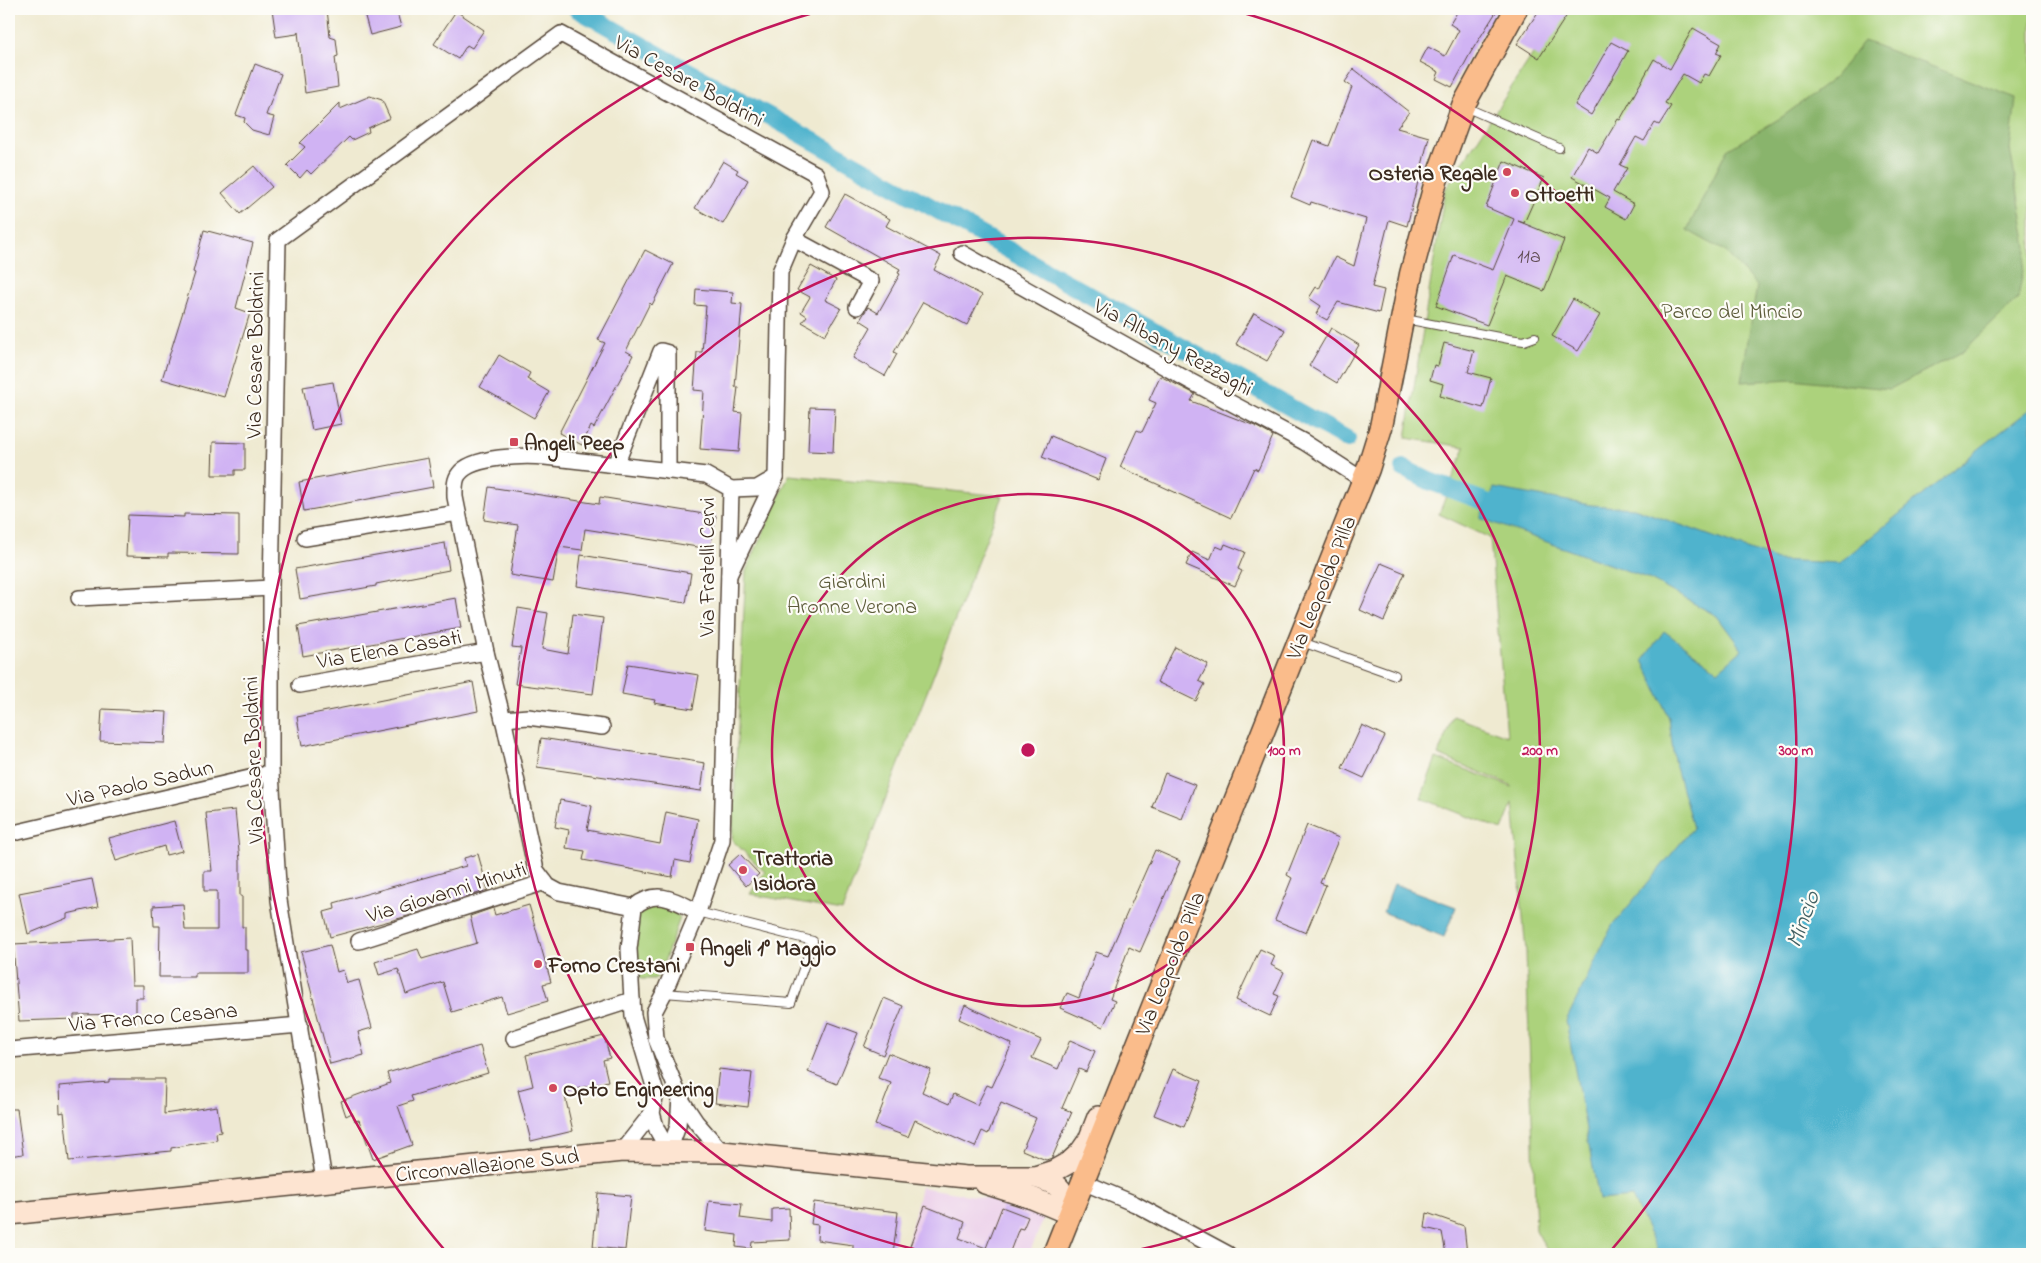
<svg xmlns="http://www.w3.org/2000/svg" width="2041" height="1263" viewBox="0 0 2041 1263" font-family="'Indie Flower',sans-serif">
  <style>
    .built { fill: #ecd1ea }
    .green { fill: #acd27c; stroke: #747e4d }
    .forest { fill: #89b46c; stroke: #626f45 }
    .water { fill: #4fb3cd; stroke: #456e76 }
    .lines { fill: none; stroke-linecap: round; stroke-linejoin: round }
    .canal { stroke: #4fb3cd; stroke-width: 18 }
    .building { fill: #d0b3f3 }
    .lane-casing { stroke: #564739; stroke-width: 10 }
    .street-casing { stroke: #564739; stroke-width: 18 }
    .secondary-casing { stroke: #564739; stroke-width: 24 }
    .primary-casing { stroke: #564739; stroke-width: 25 }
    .lane { stroke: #fff; stroke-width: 8 }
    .street { stroke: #fff; stroke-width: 15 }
    .secondary { stroke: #fde4d1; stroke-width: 21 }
    .primary { stroke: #fabc8b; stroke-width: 22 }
    .ring { fill: none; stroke: #c2185b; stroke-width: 2.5 }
    .poi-dot { fill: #d1495b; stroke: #fdfcf7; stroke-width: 2 }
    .labels { text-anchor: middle; stroke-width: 4.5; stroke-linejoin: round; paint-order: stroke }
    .number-label { font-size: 20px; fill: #604c53 }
    .street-label { font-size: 22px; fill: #3b2a1e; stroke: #fdfcf7 }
    .poi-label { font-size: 22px; font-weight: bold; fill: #3b2a1e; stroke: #fdfcf7; text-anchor: start }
    .park-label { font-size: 22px; fill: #5d5c3a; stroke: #fdfcf7 }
    .water-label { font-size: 24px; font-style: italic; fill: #436164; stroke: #fdfcf7 }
    .centre { fill: #c2185b; stroke: #fdfcf7; stroke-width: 2.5 }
    .ring-label { font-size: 15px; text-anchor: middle; font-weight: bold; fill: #c2185b; stroke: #fdfcf7; stroke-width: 4.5; stroke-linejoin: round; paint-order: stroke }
  </style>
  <rect width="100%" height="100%" fill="#fdfcf7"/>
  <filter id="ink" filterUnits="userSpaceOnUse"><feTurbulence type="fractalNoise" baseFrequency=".02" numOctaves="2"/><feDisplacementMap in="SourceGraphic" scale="10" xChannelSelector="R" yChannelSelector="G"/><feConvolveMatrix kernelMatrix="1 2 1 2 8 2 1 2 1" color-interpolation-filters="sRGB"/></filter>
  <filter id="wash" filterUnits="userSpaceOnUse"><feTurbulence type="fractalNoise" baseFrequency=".0096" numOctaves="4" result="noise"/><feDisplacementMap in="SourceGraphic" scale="20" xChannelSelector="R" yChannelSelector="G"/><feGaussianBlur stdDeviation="1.12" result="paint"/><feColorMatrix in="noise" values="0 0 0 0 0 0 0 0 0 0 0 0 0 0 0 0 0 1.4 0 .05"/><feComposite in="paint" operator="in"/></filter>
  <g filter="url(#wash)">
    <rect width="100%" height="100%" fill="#efead1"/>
    <!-- built -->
    <polygon class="built" points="921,1187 999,1200 1044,1218 1029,1254 905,1254"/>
    <!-- green -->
    <g class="green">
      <polygon points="1562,9 2032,9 2032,1254 1549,1254 1536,1230 1526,952 1513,803 1502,830 1421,798 1436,758 1512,787 1511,785 1438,755 1453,716 1507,736 1490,538 1439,514 1465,447 1406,438 1445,190"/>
      <polygon points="789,475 1003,496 842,911 750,894 765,872 732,840 746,571"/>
      <path d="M649,905L671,907L680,918L659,976L654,979H641L638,975C637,959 633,930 638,915C640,910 645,908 649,905Z"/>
    </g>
    <!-- forest -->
    <polygon class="forest" points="1864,41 2016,98 2010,149 2027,247 2018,299 1962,352 1890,389 1792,379 1741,382 1757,286 1725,251 1687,230 1727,150 1782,117 1832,80"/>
    <!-- water -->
    <g class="water">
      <polygon points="2032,408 2032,1254 1659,1254 1632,1197 1599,1200 1566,1021 1612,926 1693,828 1674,760 1669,718 1643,660 1664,631 1718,671 1742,650 1717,616 1647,578 1480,518 1494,488 1591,505 1634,508 1777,560 1839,563 1980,448"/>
      <polygon points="1394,884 1456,907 1444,937 1383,912"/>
    </g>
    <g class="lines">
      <!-- canal -->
      <g class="canal">
        <polyline points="577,9 1347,439"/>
        <polyline points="1403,468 1429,481 1508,510"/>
      </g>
    </g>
    <g id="blocks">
      <!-- building -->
      <g class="building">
        <polygon points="272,9 327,9 330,37 336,39 338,56 335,57 338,87 305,93 298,32 297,34 276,37"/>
        <polygon points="363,9 396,9 401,27 370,35"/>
        <polygon points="1459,9 1498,9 1471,52 1452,87 1436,79 1439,72 1420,62 1428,47 1445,56 1459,30 1450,24"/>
        <polygon points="1540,9 1571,9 1539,58 1517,44"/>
        <polygon points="456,11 484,30 472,48 467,45 458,59 434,44"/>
        <polygon points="1693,28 1721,44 1716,53 1721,55 1709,76 1704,74 1699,83 1683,74 1665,103 1671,106 1659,125 1655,123 1644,141 1636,137 1620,165 1627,168 1613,192 1634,204 1626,219 1605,207 1610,198 1572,177 1588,147 1598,153 1618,119 1620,120 1654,59 1670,69"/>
        <polygon points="1611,42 1628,51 1591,115 1575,105"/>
        <polygon points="255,64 281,74 266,115 274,117 269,135 252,130 244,122 245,118 236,115"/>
        <polygon points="1354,69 1409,112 1397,128 1429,137 1407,226 1389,220 1372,287 1384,290 1379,313 1338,302 1327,320 1316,314 1321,306 1309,298 1316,287 1319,289 1335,257 1354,266 1366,219 1311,202 1310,205 1291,197 1313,140 1329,146 1352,87 1345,82"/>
        <polygon points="370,96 382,100 390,118 368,128 369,132 352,140 349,137 311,174 307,170 300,178 287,165 305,147 300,143 340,103 340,109"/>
        <polygon points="723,161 738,170 736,173 748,180 723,224 695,208"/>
        <polygon points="1504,161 1544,178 1524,223 1518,221 1564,240 1544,291 1507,276 1487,325 1436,306 1454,255 1493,270 1514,219 1486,207"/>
        <polygon points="254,166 272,187 240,214 222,193"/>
        <polygon points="845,194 890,219 886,226 941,256 934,270 982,295 967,325 923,302 894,352 897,354 885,376 853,358 871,327 860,320 868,307 878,313 900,274 898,273 900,269 826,227"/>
        <polygon points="204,230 253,243 236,308 250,313 224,397 162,379 195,273 193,272"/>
        <polygon points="645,250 673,264 652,305 650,303 626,351 633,355 602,413 594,428 591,426 582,445 559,433 605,343 598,340"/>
        <polygon points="811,266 836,280 825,300 841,308 825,335 802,322 807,316 801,312 810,297 797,290"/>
        <polygon points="696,289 733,292 732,303 742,304 735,387 738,387 735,412 742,413 739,452 700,449 704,391 694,390 697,352 702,352 706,306 695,305"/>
        <polygon points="1573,299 1600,315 1578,351 1552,336"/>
        <polygon points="1254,313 1285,330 1267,361 1236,344"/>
        <polygon points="1331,328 1359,345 1337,383 1309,366"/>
        <polygon points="1444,343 1474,351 1468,372 1491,378 1483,408 1440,396 1443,384 1430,380 1434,365 1438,366"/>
        <polygon points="499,355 530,373 527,379 549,392 534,418 480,387"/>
        <polygon points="1160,376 1195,394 1191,401 1255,426 1273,436 1258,470 1254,468 1231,518 1120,467 1137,430 1142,432 1156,403 1149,400"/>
        <polygon points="333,382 341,424 312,430 303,387"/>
        <polygon points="810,407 835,408 833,452 808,451"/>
        <polygon points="1051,436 1106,459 1098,480 1042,457"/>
        <polygon points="213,442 245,443 245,470 235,470 235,475 212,475"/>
        <polygon points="428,458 433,487 304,511 299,482"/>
        <polygon points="489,487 599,504 600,497 716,516 710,549 585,529 582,550 559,547 553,582 510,575 518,525 484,520"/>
        <polygon points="184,514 239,515 239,554 168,553 168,557 126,556 128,515 184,517"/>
        <polygon points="445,543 449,570 376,584 376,586 300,599 295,569"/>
        <polygon points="1225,544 1245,552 1238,569 1242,571 1235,586 1186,565 1192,552 1210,560 1216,546 1223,549"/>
        <polygon points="581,555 691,573 686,603 577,586"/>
        <polygon points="1381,563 1405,573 1384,621 1360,610"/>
        <polygon points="456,598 461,628 303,656 298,626"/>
        <polygon points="518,608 548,613 542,649 568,654 573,614 603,618 593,694 515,684 521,648 512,647"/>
        <polygon points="1175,647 1208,664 1199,681 1205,684 1196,701 1157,682"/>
        <polygon points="628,664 699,675 693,709 654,703 655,700 622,694"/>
        <polygon points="473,682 478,711 302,746 297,717"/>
        <polygon points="102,709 167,712 165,743 100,741"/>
        <polygon points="1362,725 1385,736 1364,778 1342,768"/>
        <polygon points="541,738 705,763 701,791 537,767"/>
        <polygon points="1165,773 1195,785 1182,819 1152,807"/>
        <polygon points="560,800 592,806 587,830 660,844 666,812 698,819 690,863 675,860 672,877 583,860 585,851 566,848 569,830 555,827"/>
        <polygon points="235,810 240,861 240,896 242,896 242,927 245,927 245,950 248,950 248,973 195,973 195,977 159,977 160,926 154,926 153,906 183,904 185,930 217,930 217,891 204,891 204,871 212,871 206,813"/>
        <polygon points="174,821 182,851 166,855 164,846 116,861 109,838"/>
        <polygon points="1307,825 1339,838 1320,883 1326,885 1306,933 1275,920 1292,878 1287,875"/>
        <polygon points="1155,850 1180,861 1140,952 1129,947 1110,999 1115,1001 1103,1027 1060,1008 1067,993 1079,998 1096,952 1108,956"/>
        <polygon points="478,854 488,890 408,916 330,937 324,912 335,909 334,903 466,866 464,858"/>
        <polygon points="740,854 759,874 746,886 728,865"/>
        <polygon points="92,879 98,907 67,914 67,918 28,934 19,893"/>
        <polygon points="529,905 551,982 543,984 548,1001 507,1013 502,997 452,1012 443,982 406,994 398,969 379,975 375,962 418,949 422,959 477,943 470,916 493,908 495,915"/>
        <polygon points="130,938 132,985 143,985 143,998 136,998 136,1014 74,1015 74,1019 19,1021 13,944"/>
        <polygon points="330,945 337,972 343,970 347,983 359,980 372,1028 358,1032 364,1055 330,1064 301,952"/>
        <polygon points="1260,949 1275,956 1271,965 1284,972 1274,994 1279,996 1270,1016 1236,1000"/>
        <polygon points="884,998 903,1006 883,1055 864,1047"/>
        <polygon points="965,1005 1041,1040 1032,1058 1058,1069 1070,1040 1095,1051 1086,1072 1079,1069 1062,1108 1072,1112 1052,1158 1046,1160 1022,1150 1036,1118 1001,1103 988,1134 982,1131 975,1147 915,1120 908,1137 875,1125 891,1083 878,1078 888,1053 931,1070 922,1092 949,1104 953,1094 977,1105 987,1085 992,1087 1012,1044 959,1019"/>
        <polygon points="828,1022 858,1033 837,1084 808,1072"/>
        <polygon points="604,1036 610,1058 603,1060 608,1081 564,1092 573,1131 531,1141 518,1090 533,1086 526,1055"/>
        <polygon points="480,1046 488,1073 411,1096 413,1101 398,1106 412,1145 373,1159 359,1120 355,1121 352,1113 346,1116 341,1101 390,1083 387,1073"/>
        <polygon points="719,1069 752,1073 748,1107 715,1103"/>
        <polygon points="1173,1069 1202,1081 1184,1127 1154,1115"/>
        <polygon points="109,1079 165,1079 164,1114 217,1106 221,1132 216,1133 217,1140 171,1148 171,1151 69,1161 64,1112 60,1113 59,1086 109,1082"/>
        <polygon points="9,1109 17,1109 23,1154 9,1156"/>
        <polygon points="598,1193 631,1196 625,1250 593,1247"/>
        <polygon points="709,1201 742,1204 740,1218 772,1222 772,1209 789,1208 790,1240 752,1242 751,1249 736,1247 737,1235 705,1231"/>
        <polygon points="814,1202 898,1212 893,1254 853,1251 853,1245 817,1240 818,1225 811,1224"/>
        <polygon points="925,1206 965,1222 959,1238 986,1248 1002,1207 1028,1217 1023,1229 1019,1228 1009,1254 907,1254"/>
        <polygon points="1427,1213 1464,1226 1467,1254 1446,1254 1442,1232 1425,1228"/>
      </g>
    </g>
  </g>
  <g filter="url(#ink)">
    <use href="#blocks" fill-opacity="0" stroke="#564739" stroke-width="1"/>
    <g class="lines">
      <!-- lane casing -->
      <g class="lane-casing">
        <g id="lane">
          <polyline points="1465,107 1559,148"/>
          <polyline points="1405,319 1509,339 1524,341 1535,337"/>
          <polyline points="1302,642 1395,675"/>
          <polyline points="664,993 791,1003 813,941 698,912"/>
        </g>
      </g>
      <!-- street casing -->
      <g class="street-casing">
        <g id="street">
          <polyline points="794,239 871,281 857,307"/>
          <polyline points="962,253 1188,380 1304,442 1363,480"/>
          <polyline points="616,465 661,351 668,353 668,471"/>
          <polyline points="731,489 757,488 776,477"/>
          <polyline points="305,538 458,513"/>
          <polyline points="79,598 271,588"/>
          <polyline points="300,685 486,652"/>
          <polyline points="503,719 528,717 602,727"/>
          <polyline points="18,832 271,773"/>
          <path d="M634,907L559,892L548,886L536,870L505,727L486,652L455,497C455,490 454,480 459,474C472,456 525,455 545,457L706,475L731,489L722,840L698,912L664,993L654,1012L656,1039L680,1098L696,1122L722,1152"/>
          <polyline points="359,941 545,882"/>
          <polyline points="514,1038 632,1000"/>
          <polyline points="9,1050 300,1025"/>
          <polyline points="622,1151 652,1113"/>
          <path d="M669,1151L657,1130L652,1113L656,1093L633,1016L629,949L634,907C656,888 675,900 698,912"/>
          <polyline points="669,1151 678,1126 680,1098"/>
          <polyline points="324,1180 279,900 271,773 271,588 278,240 561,34 816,174 822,191 794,239 780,272 776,477 729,575"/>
          <polyline points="1083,1182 1135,1204 1228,1254"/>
        </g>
      </g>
      <!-- secondary casing -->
      <g class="secondary-casing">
        <g id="secondary">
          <path d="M1035,1177C1064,1186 1060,1186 1070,1214"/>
          <polyline points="985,1183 1032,1198 1070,1214"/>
          <polyline points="9,1214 622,1151 722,1152 966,1177 1035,1177 1054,1171 1070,1162 1080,1153 1089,1140 1098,1117"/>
        </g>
      </g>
      <!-- primary casing -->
      <g class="primary-casing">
        <polyline id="primary" points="1054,1254 1368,469 1381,427 1411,274 1436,181 1463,106 1516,9"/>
      </g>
      <!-- lane -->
      <use href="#lane" class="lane"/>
      <!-- street -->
      <use href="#street" class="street"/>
      <!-- secondary -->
      <use href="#secondary" class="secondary"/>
      <!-- primary -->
      <use href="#primary" class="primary"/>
    </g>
  </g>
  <!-- distance rings -->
  <g class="ring">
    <circle cx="1028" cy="750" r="256"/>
    <path d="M939 1254A512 512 0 1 1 1117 1254"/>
    <path d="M448 1254A768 768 0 0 1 823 10M1233 10A768 768 0 0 1 1608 1254"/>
  </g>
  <!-- markers -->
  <g class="poi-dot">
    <circle cx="1507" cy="172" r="5"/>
    <circle cx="1515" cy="193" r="5"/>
    <rect x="509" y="437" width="10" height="10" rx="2.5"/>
    <circle cx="743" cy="870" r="5"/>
    <rect x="685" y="942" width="10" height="10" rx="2.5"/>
    <circle cx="538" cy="964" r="5"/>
    <circle cx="553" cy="1088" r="5"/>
  </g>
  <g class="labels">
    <!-- number labels -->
    <g class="number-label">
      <text x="1529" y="262">11a</text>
    </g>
    <!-- street labels -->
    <g class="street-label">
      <text transform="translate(690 80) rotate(29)" y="8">Via Cesare Boldrini</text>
      <text transform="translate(1174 346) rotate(29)" y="8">Via Albany Rezzaghi</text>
      <text transform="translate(254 355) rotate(-89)" y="8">Via Cesare Boldrini</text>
      <text transform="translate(706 567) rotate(-90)" y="8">Via Fratelli Cervi</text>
      <text transform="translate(1320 587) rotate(-68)" y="8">Via Leopoldo Pilla</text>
      <text transform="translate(389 648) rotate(-10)" y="8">Via Elena Casati</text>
      <text transform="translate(252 760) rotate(-92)" y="8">Via Cesare Boldrini</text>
      <text transform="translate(140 782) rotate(-13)" y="8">Via Paolo Sadun</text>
      <text transform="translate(446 891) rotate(-17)" y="8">Via Giovanni Minuti</text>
      <text transform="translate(1169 963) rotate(-68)" y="8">Via Leopoldo Pilla</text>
      <text transform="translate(153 1016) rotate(-5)" y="8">Via Franco Cesana</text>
      <text transform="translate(487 1164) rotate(-6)" y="8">Circonvallazione Sud</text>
    </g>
    <!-- poi labels -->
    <g class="poi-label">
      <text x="1497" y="180" text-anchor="end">Osteria Regale</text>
      <text x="1525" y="201">Ottoetti</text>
      <text x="524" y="450">Angeli Peep</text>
      <text x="753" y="865">Trattoria<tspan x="753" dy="25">Isidora</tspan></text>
      <text x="700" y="955">Angeli 1° Maggio</text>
      <text x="548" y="972">Forno Crestani</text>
      <text x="563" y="1096">Opto Engineering</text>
    </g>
    <!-- park labels -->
    <g class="park-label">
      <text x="1732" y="318">Parco del Mincio</text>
      <text x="852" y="588">Giardini<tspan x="852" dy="25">Aronne Verona</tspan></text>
    </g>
    <!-- water labels -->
    <g class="water-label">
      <text transform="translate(1802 919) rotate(-70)" y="8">Mincio</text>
    </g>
  </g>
  <circle cx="1028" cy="750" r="8" class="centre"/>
  <g class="ring-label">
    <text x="1284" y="755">100 m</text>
    <text x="1540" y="755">200 m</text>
    <text x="1796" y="755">300 m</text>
  </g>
  <!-- margin -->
  <rect width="2041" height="1263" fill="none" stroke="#fdfcf7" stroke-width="30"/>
</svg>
